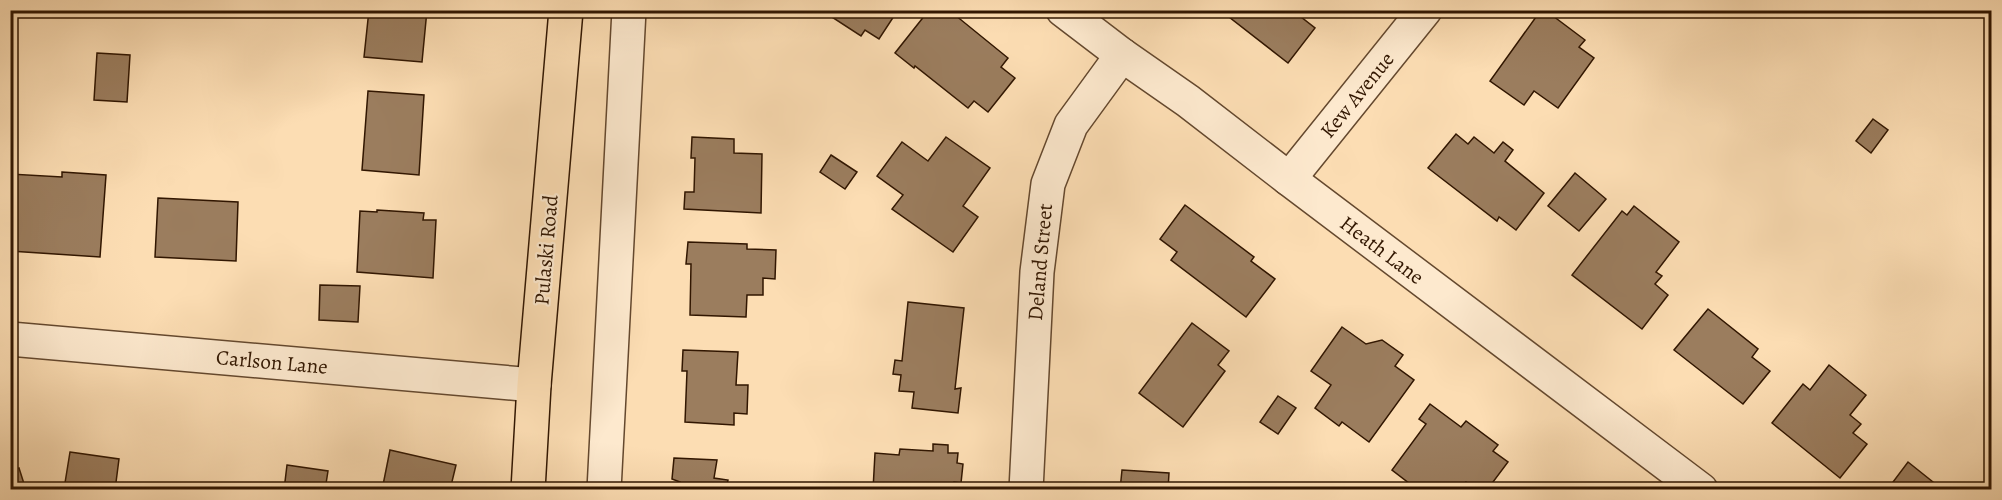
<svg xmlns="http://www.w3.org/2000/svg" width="2002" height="500" viewBox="0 0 2002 500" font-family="Alegreya,serif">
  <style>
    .building { fill: #9b7d5e; stroke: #311601; stroke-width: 1.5 }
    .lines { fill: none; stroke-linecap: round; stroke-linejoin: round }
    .minor-casing { stroke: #64482e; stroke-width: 36 }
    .major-casing { stroke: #311601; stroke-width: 36 }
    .minor { stroke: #fde9ce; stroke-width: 33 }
    .major { stroke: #fcddb3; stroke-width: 33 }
    .labels { text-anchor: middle; stroke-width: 4.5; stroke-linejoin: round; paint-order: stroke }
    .street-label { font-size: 21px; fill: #311601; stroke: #fde9ce }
  </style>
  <rect width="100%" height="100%" fill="#fcddb3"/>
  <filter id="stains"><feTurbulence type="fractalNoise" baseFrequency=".00333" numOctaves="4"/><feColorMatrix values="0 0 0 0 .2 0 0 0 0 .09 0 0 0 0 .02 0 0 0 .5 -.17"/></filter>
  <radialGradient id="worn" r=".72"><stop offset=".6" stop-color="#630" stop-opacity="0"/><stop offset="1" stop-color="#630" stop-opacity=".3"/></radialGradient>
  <!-- building -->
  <g class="building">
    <polygon points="369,10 427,10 422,62 364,57"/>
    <polygon points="709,10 768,10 768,17 709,14"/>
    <polygon points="821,10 898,10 879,39 865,30 861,36"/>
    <polygon points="929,10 959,10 955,15 1008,58 1001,67 1015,78 988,112 974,101 968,108 915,66 914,68 895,53"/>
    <polygon points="1220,10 1292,10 1315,28 1288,63"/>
    <polygon points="1541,10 1545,10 1585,40 1579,47 1594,58 1558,108 1534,91 1524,105 1490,81"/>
    <polygon points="97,53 130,55 127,102 94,100"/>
    <polygon points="368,91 424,95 419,175 362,170"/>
    <polygon points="1873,119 1888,130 1871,153 1856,141"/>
    <polygon points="1456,134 1468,144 1474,137 1494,153 1503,142 1513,150 1505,161 1544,193 1516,230 1499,217 1497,221 1428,168"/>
    <polygon points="692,137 734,139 734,153 762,154 761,213 684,209 685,192 694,192 695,158 691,158"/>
    <polygon points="946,137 990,168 963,206 978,217 953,252 892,209 903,195 877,176 902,142 928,161"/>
    <polygon points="831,155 857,172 845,189 820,172"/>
    <polygon points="62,172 106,175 100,257 10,251 10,174 62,177"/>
    <polygon points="1575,173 1606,199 1579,231 1548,206"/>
    <polygon points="158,198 238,202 236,261 155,257"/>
    <polygon points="1185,205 1254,257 1251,261 1275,279 1246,317 1171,260 1177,252 1160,239"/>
    <polygon points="1634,206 1679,242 1656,272 1662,276 1655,284 1668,295 1642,329 1572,275 1622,211 1627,215"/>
    <polygon points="377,210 424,213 423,220 436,220 433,278 357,272 360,211 377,212"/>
    <polygon points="688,242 747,244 747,249 776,250 775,279 763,278 763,295 747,295 746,317 690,315 691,264 686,264"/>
    <polygon points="320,285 360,286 358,322 319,320"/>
    <polygon points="908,302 964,308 955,389 961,388 958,413 912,408 914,392 899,391 901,375 893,374 895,360 902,361"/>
    <polygon points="1708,309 1758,349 1752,357 1770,371 1743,404 1674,350"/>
    <polygon points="1192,323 1229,351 1218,365 1225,371 1183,427 1139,393"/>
    <polygon points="1342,327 1366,344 1382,340 1403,355 1395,366 1414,380 1369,442 1342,422 1339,426 1315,408 1331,385 1311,371"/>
    <polygon points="683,350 738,352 736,385 748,385 747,414 734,413 734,425 685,422 687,371 682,371"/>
    <polygon points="1829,365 1866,395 1850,415 1861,424 1853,433 1867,444 1840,478 1772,423 1803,384 1810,390"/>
    <polygon points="1278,396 1296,408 1278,434 1260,422"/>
    <polygon points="1430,404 1461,427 1466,421 1498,445 1493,451 1508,462 1487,490 1476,490 1466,482 1461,490 1418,490 1392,470 1426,424 1419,419"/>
    <polygon points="933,444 948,445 948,453 958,453 957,463 963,464 961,483 954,482 953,490 873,490 875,453 899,455 900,449 933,451"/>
    <polygon points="390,450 456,465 450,490 382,490"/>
    <polygon points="70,452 119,459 115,490 76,490 76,485 65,483"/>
    <polygon points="674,458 717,460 714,478 728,480 727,484 741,485 746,488 745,490 679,490 680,482 672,479"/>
    <polygon points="1908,462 1943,490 1887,490"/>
    <polygon points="287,465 328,471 325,490 284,490"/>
    <polygon points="19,468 26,490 10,490 10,471"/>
    <polygon points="1122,470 1169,473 1168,490 1120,490"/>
  </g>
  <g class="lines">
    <!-- minor casing -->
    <g class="minor-casing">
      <g id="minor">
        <polyline points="1063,10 1122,55 1188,101 1289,179 1701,490"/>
        <polyline points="1289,179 1425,10"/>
        <polyline points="10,339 534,385"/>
        <polyline points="604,490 629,10"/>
        <polyline points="1026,490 1037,272 1048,184 1071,125 1122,55"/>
      </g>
    </g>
    <!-- major casing -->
    <g class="major-casing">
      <polyline id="major" points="528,490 534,385 566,10"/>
    </g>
    <!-- minor -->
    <use href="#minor" class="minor"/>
    <!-- major -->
    <use href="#major" class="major"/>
  </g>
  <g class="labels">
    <!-- street labels -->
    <g class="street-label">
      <text transform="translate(1357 95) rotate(-51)" y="7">Kew Avenue</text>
      <text transform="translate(546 250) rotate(-85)" y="7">Pulaski Road</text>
      <text transform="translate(1382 250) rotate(37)" y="7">Heath Lane</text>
      <text transform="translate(1040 262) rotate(-85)" y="7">Deland Street</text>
      <text transform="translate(272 362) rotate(5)" y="7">Carlson Lane</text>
    </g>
  </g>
  <!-- margin -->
  <rect width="2002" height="500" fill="none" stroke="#fcddb3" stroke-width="36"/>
  <rect x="12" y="12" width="1978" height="476" fill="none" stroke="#311601" stroke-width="3"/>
  <rect x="18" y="18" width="1966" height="464" fill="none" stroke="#311601" stroke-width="1.5"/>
  <rect width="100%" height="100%" filter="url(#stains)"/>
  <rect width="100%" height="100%" fill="url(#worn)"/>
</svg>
